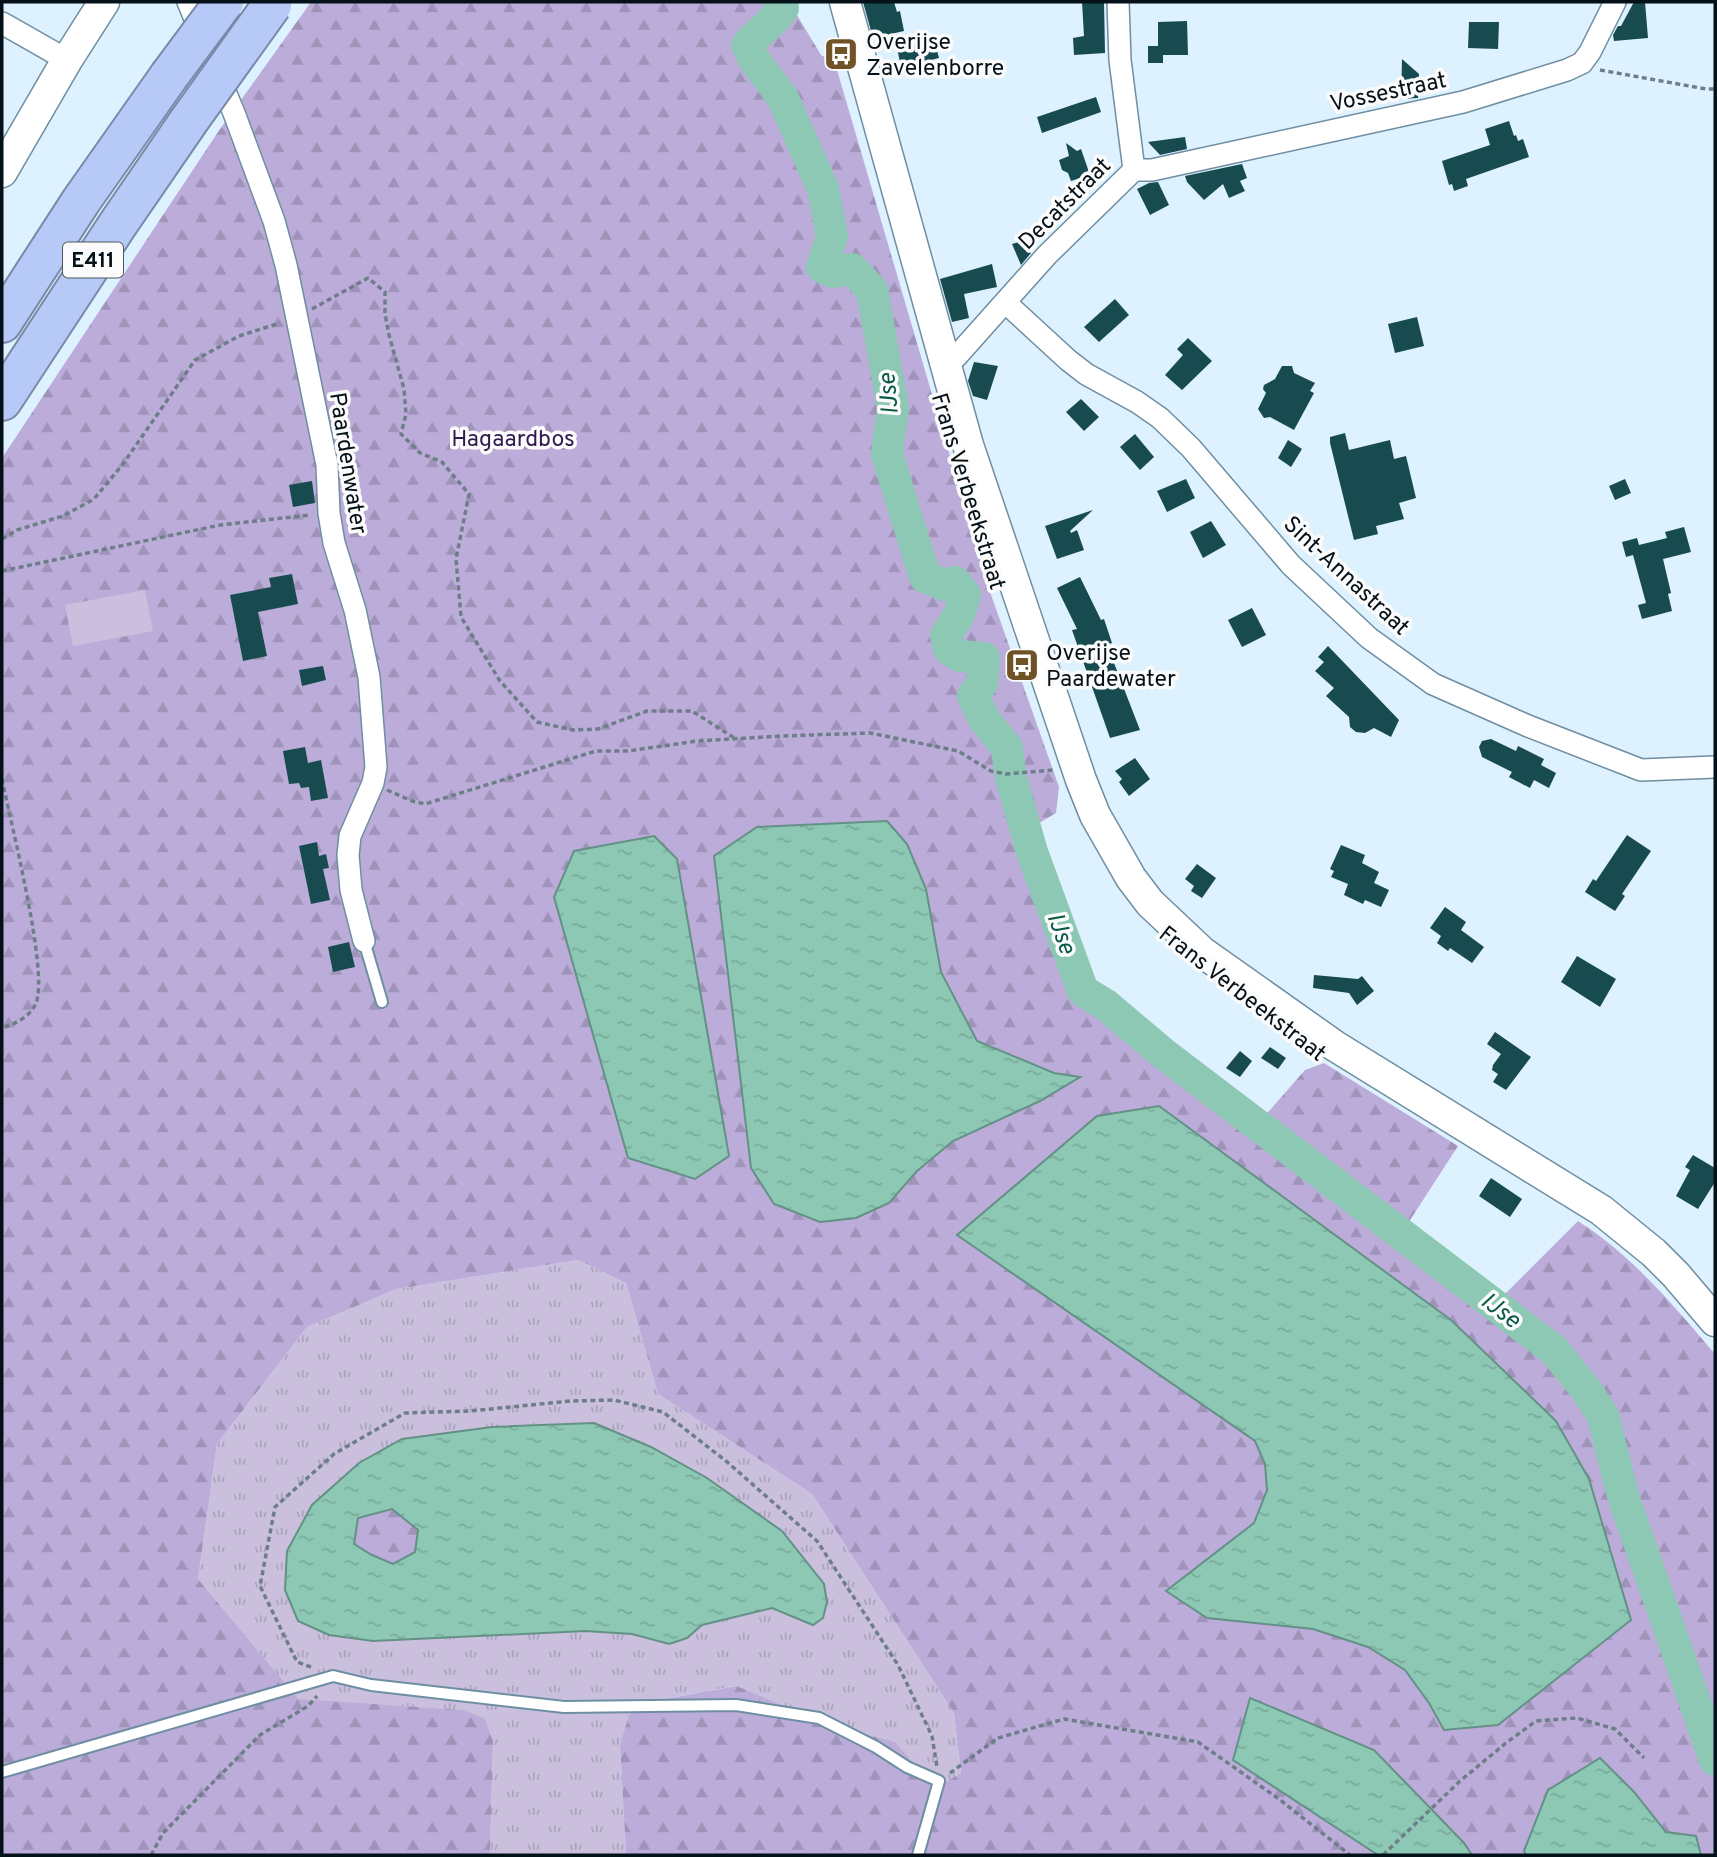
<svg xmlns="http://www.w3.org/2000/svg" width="1717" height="1857" viewBox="0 0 1717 1857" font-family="Overpass,sans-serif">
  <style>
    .grass { fill: url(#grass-tufts); fill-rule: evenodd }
    .forest { fill: url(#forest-firs); fill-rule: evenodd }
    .pitch { fill: #cac0de }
    .water { fill: url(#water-ripples); stroke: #649185; stroke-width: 2; fill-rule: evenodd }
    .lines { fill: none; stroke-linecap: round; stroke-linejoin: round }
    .river { stroke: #8dc8b4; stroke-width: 32 }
    .building { fill: #184b50 }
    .lane-casing { stroke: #6e8ea2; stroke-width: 14 }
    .street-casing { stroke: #6e8ea2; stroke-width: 24 }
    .secondary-casing { stroke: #6e8ea2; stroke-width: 33 }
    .highway-casing { stroke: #7989a8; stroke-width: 42 }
    .path { stroke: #6e7e88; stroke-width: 3.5; stroke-dasharray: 5 3.5; stroke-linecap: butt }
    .lane { stroke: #fff; stroke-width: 10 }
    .street { stroke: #fff; stroke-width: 21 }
    .secondary { stroke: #fff; stroke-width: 30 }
    .highway { stroke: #b7c9f6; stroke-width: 38 }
    .highway-bridge-casing { stroke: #7989a8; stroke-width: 42; stroke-linecap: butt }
    .highway-bridge { stroke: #b7c9f6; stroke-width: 38 }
    .labels { text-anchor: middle; stroke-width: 7; stroke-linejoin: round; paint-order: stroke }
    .shield { fill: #fbfbfb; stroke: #4f575c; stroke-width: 2 }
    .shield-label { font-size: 21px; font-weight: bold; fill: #051118 }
    .poi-label { font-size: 23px; fill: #051118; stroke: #fbfbfb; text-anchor: start }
    .street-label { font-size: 23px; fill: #051118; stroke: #fbfbfb }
    .park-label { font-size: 23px; fill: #321a51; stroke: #fbfbfb }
    .water-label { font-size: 24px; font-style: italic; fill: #085946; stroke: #fbfbfb }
  </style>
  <defs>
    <pattern id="grass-tufts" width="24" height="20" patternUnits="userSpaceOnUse" patternTransform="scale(1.75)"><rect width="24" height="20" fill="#cac0de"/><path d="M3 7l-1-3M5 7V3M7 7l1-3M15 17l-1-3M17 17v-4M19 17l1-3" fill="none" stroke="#aca4be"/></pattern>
    <pattern id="forest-firs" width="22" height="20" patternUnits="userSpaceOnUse" patternTransform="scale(1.75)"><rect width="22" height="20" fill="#bcacda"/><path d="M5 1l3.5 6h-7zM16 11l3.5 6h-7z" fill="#a093ba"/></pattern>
    <pattern id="water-ripples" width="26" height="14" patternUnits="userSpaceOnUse" patternTransform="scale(1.75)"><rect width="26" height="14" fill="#8dc8b4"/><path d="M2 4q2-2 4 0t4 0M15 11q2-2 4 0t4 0" fill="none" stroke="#78ab9a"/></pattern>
  </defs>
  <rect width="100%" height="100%" fill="#ddf1fe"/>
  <!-- grass -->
  <path class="grass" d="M578,1260L626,1283L658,1394L812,1494L954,1713L961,1773L935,1788L827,1724L736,1686L648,1702L620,1745L626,1855H490L493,1741L485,1718L464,1710L298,1700L198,1579L217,1444L307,1327L397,1289ZM594,1423L651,1447L707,1478L782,1531L824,1584L813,1625L772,1608L702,1625L687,1638L669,1644L632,1634L585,1631L372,1641L329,1635L402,1439L492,1427Z"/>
  <!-- forest -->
  <g class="forest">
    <path d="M311,2H789L821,55L835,63L989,589L1059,787L1056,813L1026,831L1083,991L1106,1005L1164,1054L1257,1125L1305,1070L1324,1063L1458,1146L1401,1234L1494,1305L1578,1221C1633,1256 1673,1305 1715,1354V1855H1701L1696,1836L1666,1832L1634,1792L1600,1758L1524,1851L1526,1855H1472L1464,1843L1374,1750L1250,1699L1234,1760L1378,1855H626L620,1745L629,1715L648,1702L737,1686L827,1724L895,1742L935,1788L961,1773L954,1713L812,1494L658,1394L626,1283L578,1260L397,1289L307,1327L217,1444L198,1579L298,1699L464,1710L485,1718L493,1741L490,1855H2V458L218,132ZM714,856L926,889L941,972L977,1041L1054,1073L1079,1077L1040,1101L953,1141L917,1171L889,1203L774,1204L751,1168ZM1097,1116L1556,1420L1589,1479L1631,1620L1444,1730L1429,1703L1405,1670L1368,1647L1313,1629L1207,1618L1166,1590L1254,1523L1267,1491L1265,1464L1255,1441L957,1235Z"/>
    <polygon points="392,1509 418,1530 415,1552 393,1564 372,1555 354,1544 357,1518"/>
  </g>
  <!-- pitch -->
  <polygon class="pitch" points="145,590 153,631 73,646 65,605"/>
  <!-- water -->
  <g class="water">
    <polygon points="887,821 907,844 926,889 941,972 977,1041 1054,1073 1080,1077 1040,1101 953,1141 917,1171 889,1203 856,1218 820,1222 774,1204 751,1168 714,856 757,827"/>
    <polygon points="654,836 677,859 729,1156 695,1179 628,1158 554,897 574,851"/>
    <polygon points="1159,1106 1451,1320 1556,1421 1589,1479 1631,1620 1498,1725 1444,1730 1429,1703 1405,1670 1368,1647 1313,1629 1207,1618 1166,1591 1254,1523 1267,1490 1265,1464 1255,1441 957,1235 1097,1116"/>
    <path d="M594,1423L651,1447L707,1478L782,1531L824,1584L827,1602L823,1618L813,1625L772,1608L702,1625L687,1638L669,1644L632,1634L585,1631L373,1641L329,1635L298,1621L285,1590L287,1551L312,1505L359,1463L402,1439L492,1427ZM392,1509L418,1530L415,1552L393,1564L372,1555L354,1544L358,1518Z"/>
    <polygon points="1250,1698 1374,1750 1464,1843 1472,1855 1378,1855 1233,1760"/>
    <polygon points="1600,1758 1634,1792 1666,1832 1696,1836 1701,1855 1526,1855 1524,1851 1548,1790"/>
  </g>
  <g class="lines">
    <!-- river -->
    <path class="river" d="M779,2L783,8C774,22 759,32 747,45L753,58L783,98L823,189L832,236L822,267L833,272L852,269L872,290L893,408L887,454L925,577L944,585L955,582L965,595L959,615L946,635L949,649L960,656L984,658L982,683L973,696L984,719L1007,748L1011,778L1032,852L1083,991L1106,1005L1164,1054L1554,1350L1587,1391L1603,1416L1623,1496L1715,1760"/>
  </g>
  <!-- building -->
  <g class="building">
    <polygon points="863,2 894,2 897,12 900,11 904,31 873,38"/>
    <polygon points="1082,2 1104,2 1105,53 1074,55 1073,38 1084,36"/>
    <polygon points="1634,2 1645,2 1648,38 1614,41 1613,35 1618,26 1621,26"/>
    <polygon points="1187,21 1188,55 1163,55 1163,63 1148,63 1148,46 1158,46 1158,22"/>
    <polygon points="1469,22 1499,22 1498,49 1468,48"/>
    <polygon points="934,39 939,58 904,67 903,62 900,62 897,48"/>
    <polygon points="1402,59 1419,74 1418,98 1401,99"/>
    <polygon points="1096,97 1101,112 1042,133 1037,117"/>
    <polygon points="1509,121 1514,136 1516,135 1518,141 1523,139 1529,157 1466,179 1468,186 1454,191 1452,184 1449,185 1442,161 1490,145 1485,129"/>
    <polygon points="1185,137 1187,149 1160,155 1148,142"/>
    <polygon points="1066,143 1077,151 1081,149 1090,175 1071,181 1068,173 1062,170 1059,160 1069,156"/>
    <polygon points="1242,164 1247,178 1240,181 1245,191 1229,198 1223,184 1204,200 1187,182 1185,176"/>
    <polygon points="1158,182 1169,205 1150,215 1137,189 1149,183"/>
    <polygon points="1026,240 1031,253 1021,265 1012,244"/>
    <polygon points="992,264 997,287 964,294 969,318 952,322 940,279"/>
    <polygon points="1115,299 1129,315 1099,342 1084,327"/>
    <polygon points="1417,317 1424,346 1395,353 1388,324"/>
    <polygon points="1188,338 1212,361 1182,390 1165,375 1183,355 1177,349"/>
    <polygon points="974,362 998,366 987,400 973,396 968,381"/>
    <polygon points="1282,366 1292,366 1294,373 1315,383 1310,391 1314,393 1294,430 1270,417 1264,418 1258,409 1266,393 1263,389 1264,385 1275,379"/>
    <polygon points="1081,399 1099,417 1084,431 1066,412"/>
    <polygon points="1345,433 1349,450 1390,440 1394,459 1406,456 1416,498 1399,503 1404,519 1376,526 1378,534 1354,540 1330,443 1330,437"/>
    <polygon points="1135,434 1154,457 1140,470 1120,447"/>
    <polygon points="1288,440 1302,449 1291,467 1278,458"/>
    <polygon points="1186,479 1195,498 1167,512 1157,491"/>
    <polygon points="1625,479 1631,493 1615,500 1609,486"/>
    <polygon points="312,481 315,503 293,507 289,485"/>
    <polygon points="1093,510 1070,531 1071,533 1077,530 1084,550 1057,559 1045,526"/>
    <polygon points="1211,521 1226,545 1203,558 1190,532"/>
    <polygon points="1684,527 1691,552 1663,559 1671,593 1668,594 1672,611 1642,619 1638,605 1646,603 1633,555 1626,557 1622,542 1637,538 1639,545 1667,538 1665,532"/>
    <polygon points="292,574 298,604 258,612 267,656 243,661 230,595 271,587 269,578"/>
    <polygon points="1080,577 1101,620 1104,619 1112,643 1107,645 1140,730 1110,738 1072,630 1077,629 1057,588"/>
    <polygon points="1252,608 1266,635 1242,647 1228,620"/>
    <polygon points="1328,646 1399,720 1391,737 1374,728 1365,733 1356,732 1350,727 1349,717 1326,696 1334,688 1315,671 1324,662 1318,657"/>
    <polygon points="323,666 326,680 302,686 299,670"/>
    <polygon points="1491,739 1516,751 1518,746 1544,759 1541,765 1556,773 1549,788 1534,780 1530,788 1509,777 1512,772 1482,757 1479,747 1482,741"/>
    <polygon points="305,747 308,763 321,760 328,798 311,801 309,787 301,788 299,783 289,784 283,751"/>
    <polygon points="1135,758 1150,779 1129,796 1119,782 1122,779 1115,771"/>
    <polygon points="1627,835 1651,851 1622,894 1625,896 1615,911 1585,892 1593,879 1596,881"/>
    <polygon points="317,842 319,856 326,854 329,868 323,869 330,900 311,904 299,846"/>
    <polygon points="1341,845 1365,855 1362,863 1379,872 1374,883 1389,890 1381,907 1365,900 1363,904 1344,895 1348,884 1331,877 1334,871 1330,869"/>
    <polygon points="1197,864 1216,878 1202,898 1191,891 1194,886 1185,879"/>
    <polygon points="1445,907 1466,922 1461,930 1484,947 1472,963 1450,948 1448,951 1437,943 1441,936 1430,928"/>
    <polygon points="349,942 355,967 333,972 328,947"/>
    <polygon points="1577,956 1616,979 1600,1007 1561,982"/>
    <polygon points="1314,975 1358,979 1362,976 1374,991 1357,1005 1349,993 1313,988"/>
    <polygon points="1495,1032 1531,1057 1506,1090 1493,1082 1498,1074 1492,1070 1493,1065 1501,1054 1487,1044"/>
    <polygon points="1270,1047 1286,1058 1278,1069 1261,1058"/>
    <polygon points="1240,1051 1252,1061 1240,1077 1226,1068"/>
    <polygon points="1693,1155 1715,1168 1715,1182 1698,1209 1676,1196 1690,1170 1685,1167"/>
    <polygon points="1491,1178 1522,1199 1510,1217 1479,1196"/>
  </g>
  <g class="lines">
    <!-- lane casing -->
    <g class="lane-casing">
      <g id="lane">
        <polyline points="364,941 382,1002"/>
        <polyline points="2,1772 333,1676 371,1685 564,1707 736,1705 819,1718 876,1747 907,1767 939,1781 918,1855"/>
      </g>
    </g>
    <!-- street casing -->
    <g class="street-casing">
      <g id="street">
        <polyline points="188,2 234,113 274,221 286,265 327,465 329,513 334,543 355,610 369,677 376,767 373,783 350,836 348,855 351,890 364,941"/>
        <polyline points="2,23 67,60"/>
        <polyline points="1134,170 1152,170 1463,102 1567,70 1582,63 1590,52 1615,2"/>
        <polyline points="1006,303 1068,360 1086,374 1137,402 1160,418 1191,448 1291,565 1369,638 1433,684 1528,726 1641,770 1715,767"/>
        <polyline points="945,364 956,357 1047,255 1134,170 1120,60 1118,2"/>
      </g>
    </g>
    <!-- secondary casing -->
    <g class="secondary-casing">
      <g id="secondary">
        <polyline points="845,2 968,445 1081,780 1095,815 1131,878 1150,903 1202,952 1335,1046 1601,1210 1654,1253 1676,1275 1715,1321"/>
        <polyline points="2,172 67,60 104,2"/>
      </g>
    </g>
    <!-- highway casing -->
    <g class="highway-casing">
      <g id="highway">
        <polyline points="2,323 81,201 169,76"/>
        <polyline points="2,401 118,224 188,122"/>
      </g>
    </g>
    <!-- path -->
    <g class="path">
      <polyline points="1600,70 1706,89 1715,89"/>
      <polyline points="312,309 368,278 385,292 385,314 389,335 404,389 406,414 401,434 420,453 442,462 469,494 456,559 461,617 500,681 537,722 573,730 598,729 647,711 692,711 736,739"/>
      <polyline points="2,539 17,530 63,516 94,499 123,464 195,360 239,336 280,323"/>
      <polyline points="2,571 220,525 310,515"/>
      <path d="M2,779C10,820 49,972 36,1003C30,1017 15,1024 2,1028"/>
      <polyline points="387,790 412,801 425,804 596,751 628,751 697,741 782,736 870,733 958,751 991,771 1006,774 1053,770"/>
      <polyline points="311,1667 297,1662 260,1586 275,1507 334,1454 405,1413 470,1411 571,1401 614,1400 663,1412 726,1461 817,1541 898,1665 932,1736 937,1767"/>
      <polyline points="950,1773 998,1738 1064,1719 1198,1742 1279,1799 1350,1855"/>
      <polyline points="151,1855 163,1833 260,1735 308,1706 317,1696"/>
      <polyline points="1383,1855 1460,1781 1506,1743 1536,1721 1577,1718 1615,1729 1644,1758"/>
    </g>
    <!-- lane -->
    <use href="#lane" class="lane"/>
    <!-- street -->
    <use href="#street" class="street"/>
    <!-- secondary -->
    <use href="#secondary" class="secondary"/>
    <!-- highway -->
    <use href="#highway" class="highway"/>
    <!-- highway-bridge casing -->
    <g class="highway-bridge-casing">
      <g id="highway-bridge">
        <polyline points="169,76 224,2"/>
        <polyline points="188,122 272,5"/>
      </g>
    </g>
    <!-- highway-bridge -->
    <use href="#highway-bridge" class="highway-bridge"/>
  </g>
  <!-- icons -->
  <defs>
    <g id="bus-square" transform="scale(1.75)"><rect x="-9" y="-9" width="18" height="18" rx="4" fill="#705227" stroke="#fbfbfb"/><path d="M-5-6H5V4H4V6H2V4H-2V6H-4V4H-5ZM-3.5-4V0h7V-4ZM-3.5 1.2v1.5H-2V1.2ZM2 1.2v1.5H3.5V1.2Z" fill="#fff"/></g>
  </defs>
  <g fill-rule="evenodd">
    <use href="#bus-square" x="841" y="54"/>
    <use href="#bus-square" x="1022" y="665"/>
  </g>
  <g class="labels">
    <!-- shield labels -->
    <rect class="shield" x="63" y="242.5" width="60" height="35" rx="5"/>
    <g class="shield-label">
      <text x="93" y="267">E411</text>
    </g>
    <!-- poi labels -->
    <g class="poi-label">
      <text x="866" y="49">Overijse<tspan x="866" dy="26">Zavelenborre</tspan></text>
      <text x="1046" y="660">Overijse<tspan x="1046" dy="26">Paardewater</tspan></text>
    </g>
    <!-- street labels -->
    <g class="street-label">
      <text transform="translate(1388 91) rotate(-12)" y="8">Vossestraat</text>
      <text transform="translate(1064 203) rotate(-45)" y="8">Decatstraat</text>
      <text transform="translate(349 463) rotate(81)" y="8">Paardenwater</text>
      <text transform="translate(969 491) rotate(73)" y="8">Frans Verbeekstraat</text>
      <text transform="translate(1347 575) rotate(43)" y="8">Sint-Annastraat</text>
      <text transform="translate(1243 993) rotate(38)" y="8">Frans Verbeekstraat</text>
    </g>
    <!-- park labels -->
    <g class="park-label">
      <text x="513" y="446">Hagaardbos</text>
    </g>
    <!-- water labels -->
    <g class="water-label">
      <text transform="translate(888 394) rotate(-95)" y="8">IJse</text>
      <text transform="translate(1062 933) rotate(70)" y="8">IJse</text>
      <text transform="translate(1501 1310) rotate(37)" y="8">IJse</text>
    </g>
  </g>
  <!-- border -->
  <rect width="1717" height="1857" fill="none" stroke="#051118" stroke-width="7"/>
</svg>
